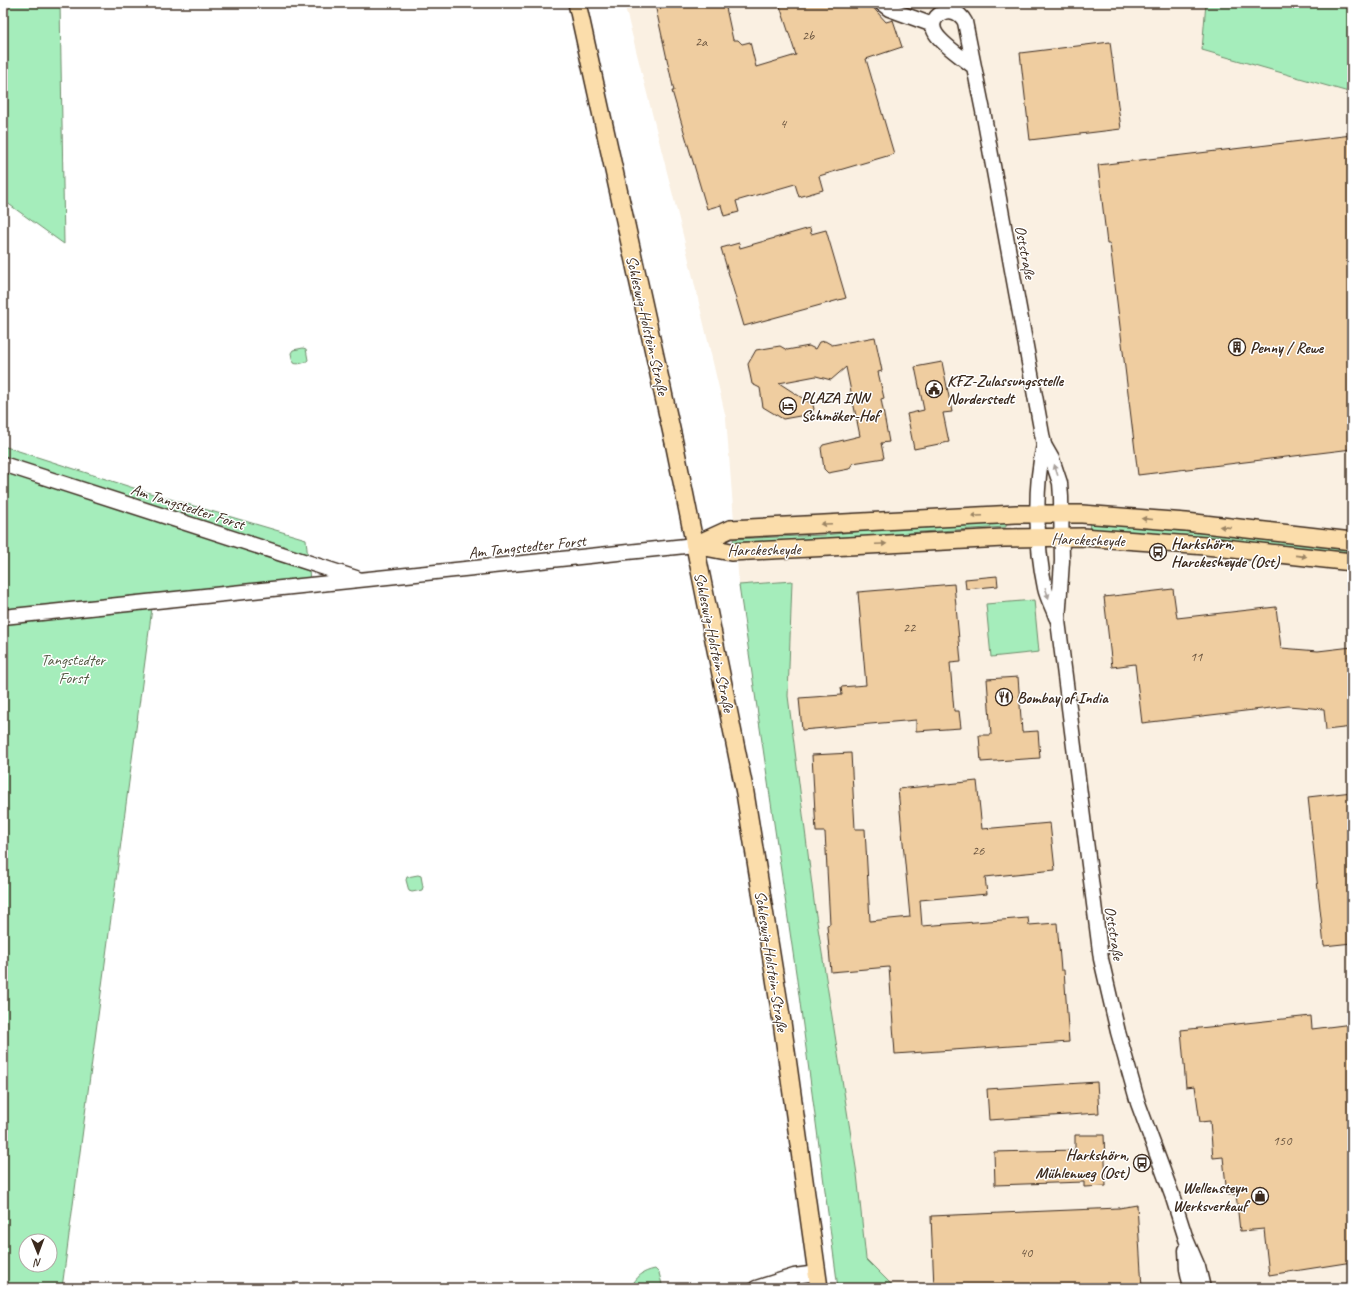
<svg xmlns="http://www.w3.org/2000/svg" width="1355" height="1291" viewBox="0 0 1355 1291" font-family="Caveat,sans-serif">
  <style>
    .built { fill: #faf0e2 }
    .green { fill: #a5edbb; stroke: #708c6c; fill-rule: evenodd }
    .building { fill: #efcda0; stroke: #3b2a1e }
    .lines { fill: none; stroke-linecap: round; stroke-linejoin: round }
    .minor-casing { stroke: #3b2a1e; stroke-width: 17 }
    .major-casing { stroke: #3b2a1e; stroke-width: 20 }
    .minor { stroke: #fff; stroke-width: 14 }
    .major { stroke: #fbddab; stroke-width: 17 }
    .oneway { fill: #a79f9a }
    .oneway2 { fill: #9b8464 }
    .labels { text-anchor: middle; stroke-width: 3; stroke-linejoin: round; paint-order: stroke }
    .number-label { font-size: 14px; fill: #68533e }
    .street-label { font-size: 16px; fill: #3b2a1e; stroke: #fff }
    .poi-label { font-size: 16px; font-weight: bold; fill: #3b2a1e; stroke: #fff; text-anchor: start }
    .park-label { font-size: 16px; fill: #565b45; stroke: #fff }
  </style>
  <rect width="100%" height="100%" fill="#fff"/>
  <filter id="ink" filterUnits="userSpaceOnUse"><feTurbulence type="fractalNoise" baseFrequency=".025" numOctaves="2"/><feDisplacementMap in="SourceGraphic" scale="8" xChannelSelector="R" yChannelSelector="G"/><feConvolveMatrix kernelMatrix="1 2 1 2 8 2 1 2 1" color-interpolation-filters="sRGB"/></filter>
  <g filter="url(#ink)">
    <!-- built -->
    <polygon class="built" points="624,3 1206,3 1203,50 1352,93 1352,1288 869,1288 857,1174 815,909 788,696 792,581 739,585 726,418 683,235"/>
    <!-- green -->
    <g class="green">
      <polygon points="3,3 60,3 64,244 3,200"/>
      <polygon points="1206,3 1352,3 1352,93 1202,50"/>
      <path d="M303,348L306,349L308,360C305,363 298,365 293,363L291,353L293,350Z"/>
      <path d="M3,446L143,491L306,539L310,580L152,608L62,1288H3ZM26,1241H50V1265H26Z"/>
      <polygon points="1006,521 1006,527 921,532 861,537 825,541 734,547 733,539 824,535 921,525"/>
      <polygon points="1090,522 1352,548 1352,556 1089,532"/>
      <polygon points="792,581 788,696 815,909 857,1174 866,1259 895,1288 838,1288 796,973 739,585"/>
      <polygon points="1034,600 1039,652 991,657 986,604"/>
      <polygon points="418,875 421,876 423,887 422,890 412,892 409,891 406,880 407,877"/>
      <path d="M655,1269L659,1273L663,1288H630C638,1276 641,1272 655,1269Z"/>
    </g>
    <!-- building -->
    <g class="building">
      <polygon points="681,3 725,3 733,40 738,40 742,44 750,42 756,67 796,55 779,3 869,3 886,22 893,20 902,47 866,59 894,154 819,176 823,190 799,197 795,184 736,201 739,212 724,216 721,205 707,209 672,91 674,91 656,9"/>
      <polygon points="1110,42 1121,129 1030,140 1020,53"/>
      <polygon points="1352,135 1352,449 1138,475 1110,244 1107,244 1098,165"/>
      <polygon points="810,228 811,234 826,230 846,298 744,326 721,248 739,243 740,248"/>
      <polygon points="875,337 882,371 878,372 884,398 881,399 889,442 881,443 884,458 853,463 849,469 828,473 824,469 821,448 823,445 860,436 846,367 831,380 816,376 779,383 813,405 814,409 811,414 783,419 763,407 760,388 752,384 748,364 756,350 780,346 787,350 809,346 815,349 819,342 825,341 832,345"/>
      <polygon points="942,362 952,412 943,413 949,442 914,449 907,414 924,410 915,367"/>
      <polygon points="997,576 998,586 966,589 965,579"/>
      <polygon points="954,584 961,662 950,663 954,711 959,711 961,728 916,731 916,720 802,730 799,698 842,695 841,687 866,685 858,592"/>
      <polygon points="1173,589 1177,618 1276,607 1281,648 1318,651 1352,647 1352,727 1326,730 1324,709 1288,706 1142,723 1135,664 1112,667 1104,597"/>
      <polygon points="1018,677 1022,732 1038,731 1040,758 981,762 979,735 991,735 987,679"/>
      <polygon points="851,753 855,829 865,829 870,921 910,917 898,789 977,781 982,829 1050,823 1055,870 985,877 987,894 920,900 922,926 1028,918 1029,925 1057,923 1061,970 1064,970 1069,1042 895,1054 889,967 831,972 827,925 830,924 825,832 816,832 812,755"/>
      <polygon points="1352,792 1352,943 1324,946 1308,797"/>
      <polygon points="1311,1016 1312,1029 1352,1024 1352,1262 1269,1275 1264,1229 1240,1231 1236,1194 1227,1195 1223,1157 1213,1158 1210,1121 1200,1122 1195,1086 1186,1087 1181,1030"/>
      <polygon points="1097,1082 1099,1113 989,1120 987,1089"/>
      <polygon points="1075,1135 1104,1135 1106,1186 1084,1187 1084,1182 995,1185 994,1152 1075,1150"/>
      <polygon points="1137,1205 1142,1288 934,1288 931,1216 1119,1208"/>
    </g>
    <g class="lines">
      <!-- minor casing -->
      <g class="minor-casing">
        <g id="minor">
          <polyline points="881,3 889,9 933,25"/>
          <path d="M974,67C963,58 943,45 936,34C924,16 954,0 965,22L983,111L1044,445L1052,459L1060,483L1061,497L1062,561L1058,621L1101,959L1118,1032L1138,1103L1172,1195L1186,1239L1198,1267L1203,1288"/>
          <path d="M1044,445C1034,487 1036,546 1045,588C1047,598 1053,608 1056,617"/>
          <polyline points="3,464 356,578"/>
          <polyline points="3,617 695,545"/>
          <polyline points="1186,1250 1187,1269 1191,1288"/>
          <polyline points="756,1288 794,1276 817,1273"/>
        </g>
      </g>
      <!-- major casing -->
      <g class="major-casing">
        <g id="major">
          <polyline points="577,3 675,447 745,793 782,1022 819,1288"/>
          <polyline points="695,545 730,529 1016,514 1082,514 1186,522 1352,541"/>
          <polyline points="695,545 731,552 1004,538 1082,537 1206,546 1352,562"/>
        </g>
      </g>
      <!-- minor -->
      <use href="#minor" class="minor"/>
      <!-- major -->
      <use href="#major" class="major"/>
    </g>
    <!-- one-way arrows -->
    <defs><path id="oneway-solid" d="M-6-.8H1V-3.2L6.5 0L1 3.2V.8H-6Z"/></defs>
    <g class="oneway">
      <use href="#oneway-solid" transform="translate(1056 470) rotate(-108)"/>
      <use href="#oneway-solid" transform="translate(1047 593) rotate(72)"/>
    </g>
    <g class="oneway2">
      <use href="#oneway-solid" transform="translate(977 516) rotate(177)"/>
      <use href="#oneway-solid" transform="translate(1147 519) rotate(-175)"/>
      <use href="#oneway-solid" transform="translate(826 524) rotate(177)"/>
      <use href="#oneway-solid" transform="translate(1225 527) rotate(-174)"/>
      <use href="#oneway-solid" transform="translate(881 544) rotate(-3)"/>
      <use href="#oneway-solid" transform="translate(1301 556) rotate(6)"/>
    </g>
  </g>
  <!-- icons -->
  <defs>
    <g id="building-ring" transform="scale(0.9)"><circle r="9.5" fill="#fff" stroke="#3b2a1e" stroke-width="1.5"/><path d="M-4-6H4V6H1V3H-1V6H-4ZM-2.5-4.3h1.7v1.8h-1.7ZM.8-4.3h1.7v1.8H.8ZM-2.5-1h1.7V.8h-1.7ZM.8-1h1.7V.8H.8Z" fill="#3b2a1e"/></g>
    <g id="civic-ring" transform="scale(0.9)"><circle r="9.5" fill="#fff" stroke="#3b2a1e" stroke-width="1.5"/><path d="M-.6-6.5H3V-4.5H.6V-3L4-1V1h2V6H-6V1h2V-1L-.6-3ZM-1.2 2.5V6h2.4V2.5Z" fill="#3b2a1e"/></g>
    <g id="hotel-ring" transform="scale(0.9)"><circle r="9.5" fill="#fff" stroke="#3b2a1e" stroke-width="1.5"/><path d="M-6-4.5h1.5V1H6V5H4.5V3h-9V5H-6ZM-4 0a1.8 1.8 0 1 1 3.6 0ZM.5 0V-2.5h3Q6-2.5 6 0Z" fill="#3b2a1e"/></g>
    <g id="bus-ring" transform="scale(0.9)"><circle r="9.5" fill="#fff" stroke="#3b2a1e" stroke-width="1.5"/><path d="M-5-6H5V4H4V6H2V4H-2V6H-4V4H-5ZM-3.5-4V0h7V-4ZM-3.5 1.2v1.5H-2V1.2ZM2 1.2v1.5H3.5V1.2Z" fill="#3b2a1e"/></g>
    <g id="restaurant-ring" transform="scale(0.9)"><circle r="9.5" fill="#fff" stroke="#3b2a1e" stroke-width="1.5"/><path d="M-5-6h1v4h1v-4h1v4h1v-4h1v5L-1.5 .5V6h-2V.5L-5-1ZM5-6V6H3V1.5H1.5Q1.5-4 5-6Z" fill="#3b2a1e"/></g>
    <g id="shop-ring" transform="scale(0.9)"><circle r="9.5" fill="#fff" stroke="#3b2a1e" stroke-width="1.5"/><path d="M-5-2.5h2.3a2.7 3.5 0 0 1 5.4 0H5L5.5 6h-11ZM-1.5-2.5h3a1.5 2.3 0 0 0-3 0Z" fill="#3b2a1e"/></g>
  </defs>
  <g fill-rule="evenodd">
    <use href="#building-ring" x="1237" y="347"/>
    <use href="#civic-ring" x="934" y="389"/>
    <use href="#hotel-ring" x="788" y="406"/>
    <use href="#bus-ring" x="1158" y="552"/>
    <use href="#restaurant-ring" x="1004" y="697"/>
    <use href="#bus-ring" x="1142" y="1163"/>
    <use href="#shop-ring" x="1260" y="1196"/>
  </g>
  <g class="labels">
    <!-- number labels -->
    <g class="number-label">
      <text x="808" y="40">2b</text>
      <text x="701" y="46">2a</text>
      <text x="783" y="128">4</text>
      <text x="909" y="632">22</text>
      <text x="1196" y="661">11</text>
      <text x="978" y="855">26</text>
      <text x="1282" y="1145">150</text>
      <text x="1026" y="1257">40</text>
    </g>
    <!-- street labels -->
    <g class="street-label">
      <text transform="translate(1026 252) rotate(79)" y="6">Oststraße</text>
      <text transform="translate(648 325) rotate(77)" y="6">Schleswig-Holstein-Straße</text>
      <text transform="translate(188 506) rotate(18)" y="6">Am Tangstedter Forst</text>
      <text transform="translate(1088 539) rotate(2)" y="6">Harckesheyde</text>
      <text transform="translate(527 546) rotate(-6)" y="6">Am Tangstedter Forst</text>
      <text transform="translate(764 549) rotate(-1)" y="6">Harckesheyde</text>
      <text transform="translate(715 642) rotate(78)" y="6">Schleswig-Holstein-Straße</text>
      <text transform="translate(1115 933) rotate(81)" y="6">Oststraße</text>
      <text transform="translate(772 961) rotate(81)" y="6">Schleswig-Holstein-Straße</text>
    </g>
    <!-- poi labels -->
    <g class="poi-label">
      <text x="1250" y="353">Penny / Rewe</text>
      <text x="947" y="386">KFZ-Zulassungsstelle<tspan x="947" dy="18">Norderstedt</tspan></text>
      <text x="801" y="403">PLAZA INN<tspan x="801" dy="18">Schmöker-Hof</tspan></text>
      <text x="1171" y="549">Harkshörn,<tspan x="1171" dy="18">Harckesheyde (Ost)</tspan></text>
      <text x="1017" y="703">Bombay of India</text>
      <text x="1129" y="1160" text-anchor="end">Harkshörn,<tspan x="1129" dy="18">Mühlenweg (Ost)</tspan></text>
      <text x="1247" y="1193" text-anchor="end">Wellensteyn<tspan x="1247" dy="18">Werksverkauf</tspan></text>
    </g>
    <!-- park labels -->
    <g class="park-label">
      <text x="73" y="665">Tangstedter<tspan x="73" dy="18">Forst</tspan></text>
    </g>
  </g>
  <!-- margin -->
  <rect width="1355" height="1291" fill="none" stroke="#fff" stroke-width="16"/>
  <rect x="8" y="8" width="1339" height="1275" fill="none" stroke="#3b2a1e" stroke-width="1.5" filter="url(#ink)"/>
  <!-- north arrow -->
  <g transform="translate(38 1253) rotate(179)"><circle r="19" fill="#ffffff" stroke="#b1aaa5"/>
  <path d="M0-3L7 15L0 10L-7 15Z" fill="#3b2a1e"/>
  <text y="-6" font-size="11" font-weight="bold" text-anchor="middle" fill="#3b2a1e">N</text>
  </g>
</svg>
